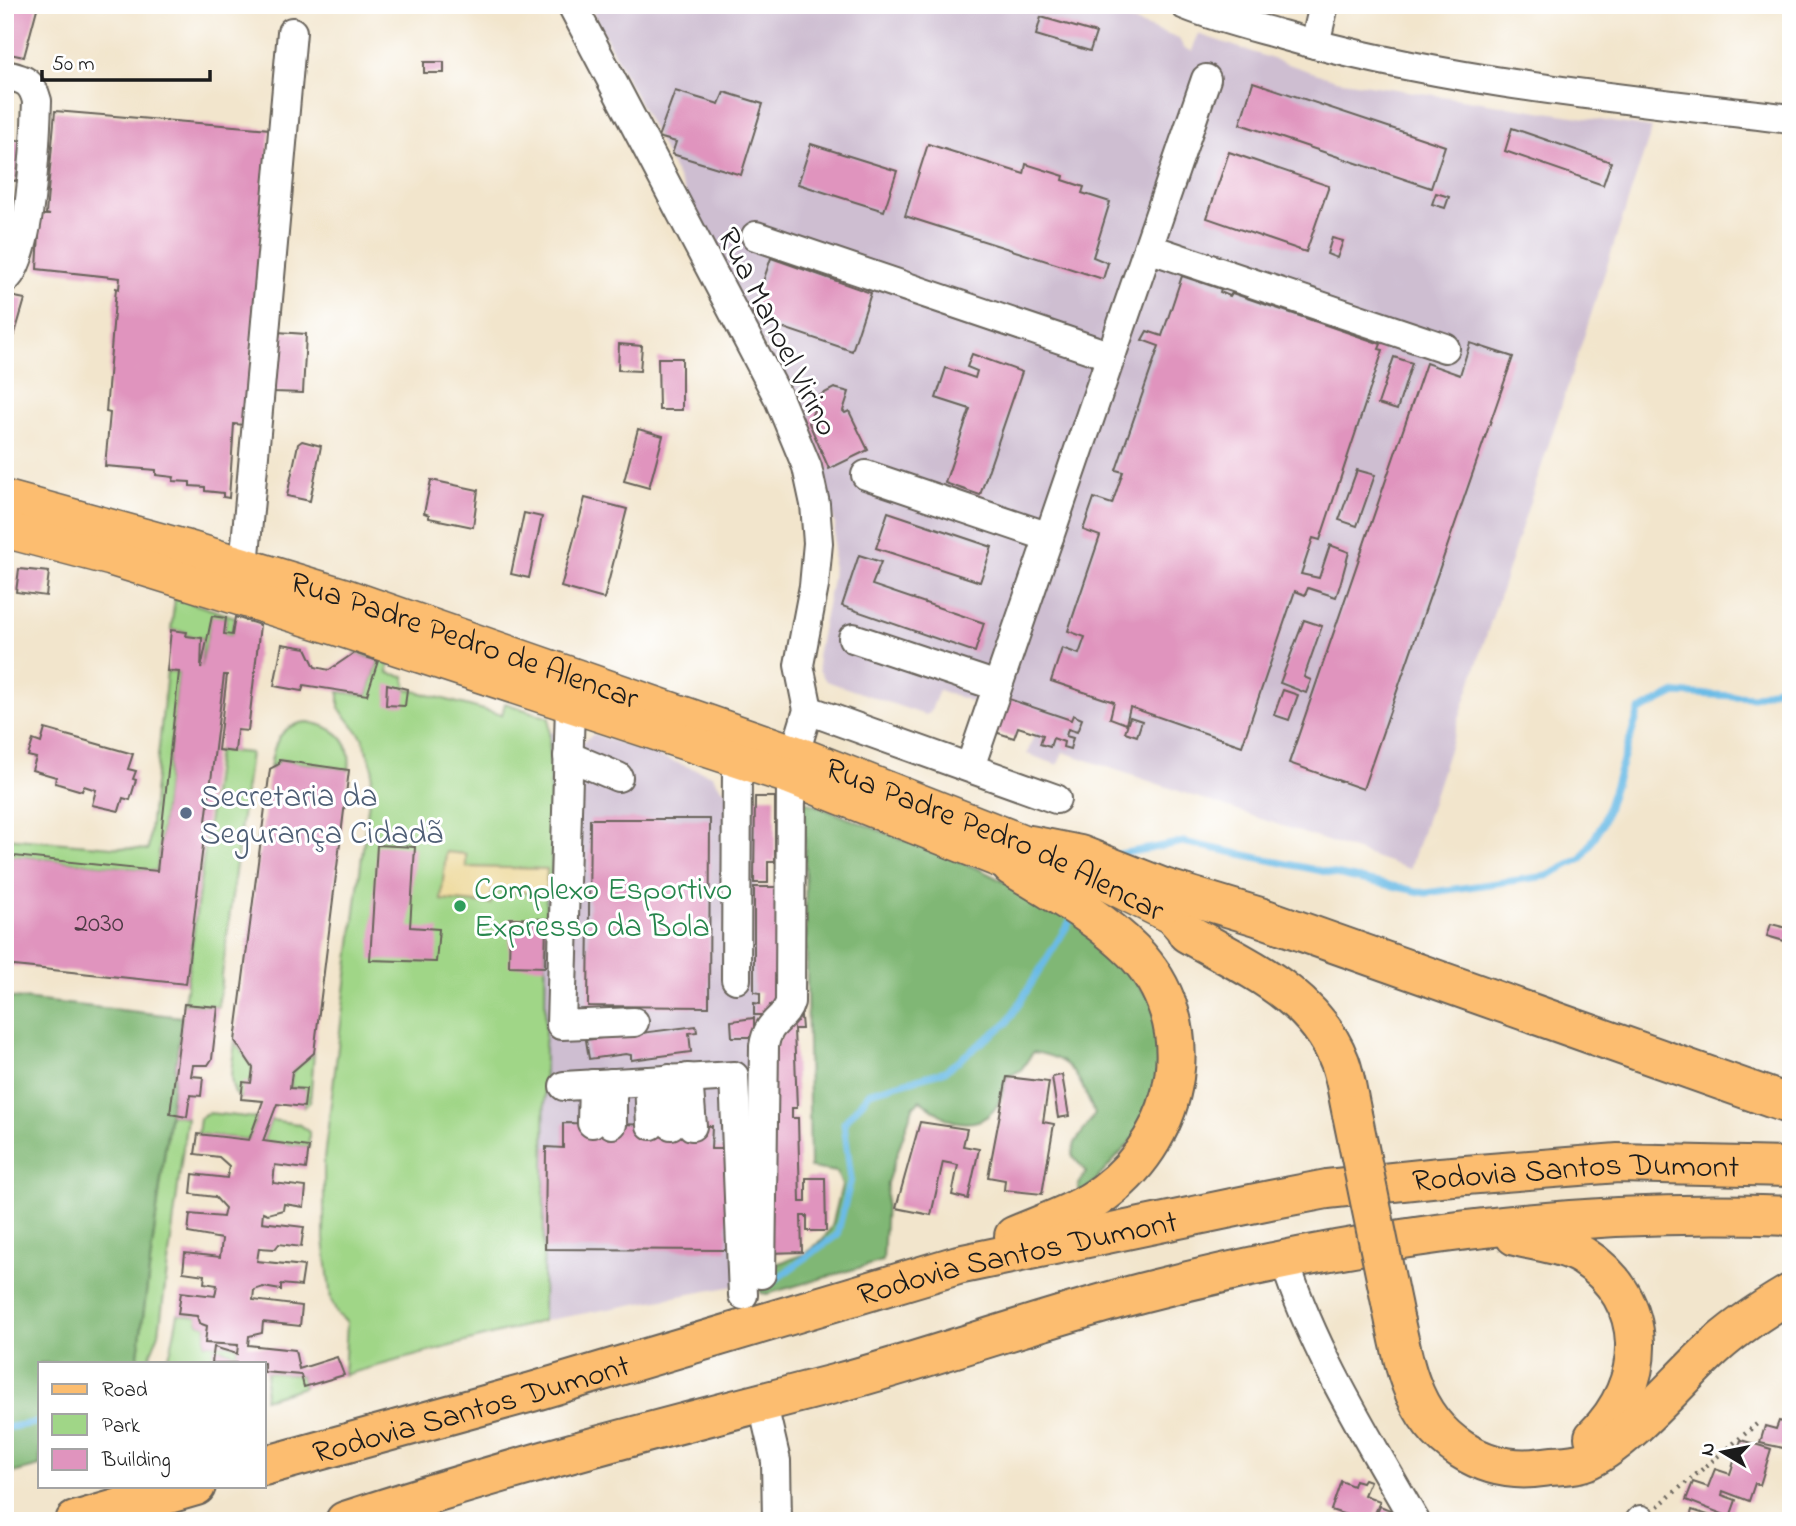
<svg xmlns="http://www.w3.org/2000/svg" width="1796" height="1526" viewBox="0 0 1796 1526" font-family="'Indie Flower',sans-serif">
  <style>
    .industrial { fill: #cebed1 }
    .green { fill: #a0d687; stroke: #5e7952; stroke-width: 2 }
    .forest { fill: #80b774; stroke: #4e6a48; stroke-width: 2 }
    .sand { fill: #eeda9e; stroke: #857b5d; stroke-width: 2 }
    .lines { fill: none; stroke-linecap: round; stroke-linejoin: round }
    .stream { stroke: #6bbbe6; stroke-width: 7 }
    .building { fill: #e094be }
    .minor-casing { stroke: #67625a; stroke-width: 32 }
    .major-casing { stroke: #67625a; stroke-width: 38 }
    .highway-casing { stroke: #67625a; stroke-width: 42 }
    .path { stroke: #67625a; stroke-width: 4.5; stroke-dasharray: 2 5; stroke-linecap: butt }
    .minor { stroke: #fff; stroke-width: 28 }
    .major { stroke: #fcbd6f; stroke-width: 35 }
    .highway { stroke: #fcbd6f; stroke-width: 38 }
    .highway-bridge-casing { stroke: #67625a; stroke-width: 42; stroke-linecap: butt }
    .highway-bridge { stroke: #fcbd6f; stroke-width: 38 }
    .service-dot { fill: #5c6f8a; stroke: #fff; stroke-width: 2.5 }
    .leisure-dot { fill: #2e9e5b; stroke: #fff; stroke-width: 2.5 }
    .labels { text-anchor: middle; stroke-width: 6; stroke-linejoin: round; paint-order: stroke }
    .number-label { font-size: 28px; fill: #4d3a44 }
    .street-label { font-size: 32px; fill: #1c1c1c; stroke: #fff }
    .service-label { font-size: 32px; fill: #4e5e75; stroke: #fff; text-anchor: start }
    .leisure-label { font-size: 32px; fill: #27864d; stroke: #fff; text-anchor: start }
  </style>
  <rect width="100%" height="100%" fill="#fff"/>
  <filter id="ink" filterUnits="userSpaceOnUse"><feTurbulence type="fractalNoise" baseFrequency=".0143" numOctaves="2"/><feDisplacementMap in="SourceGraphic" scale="14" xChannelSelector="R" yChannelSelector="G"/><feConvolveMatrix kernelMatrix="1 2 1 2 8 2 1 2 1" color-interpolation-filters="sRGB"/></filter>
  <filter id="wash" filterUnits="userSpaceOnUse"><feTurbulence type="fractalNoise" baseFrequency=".00686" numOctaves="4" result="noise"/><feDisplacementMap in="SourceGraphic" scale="28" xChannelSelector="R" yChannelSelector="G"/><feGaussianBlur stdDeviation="1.57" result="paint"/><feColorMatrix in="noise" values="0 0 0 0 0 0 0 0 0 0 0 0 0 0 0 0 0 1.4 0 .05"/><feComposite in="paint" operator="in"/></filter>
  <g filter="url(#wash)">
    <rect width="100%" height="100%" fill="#f2e5cc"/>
    <!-- industrial -->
    <g class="industrial">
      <polygon points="589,5 1090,5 1179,39 1184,48 1192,51 1198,34 1336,80 1652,128 1410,869 1063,752 1058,765 1027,754 1035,732 1019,727 1016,736 993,729 998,711 939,690 930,713 925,715 826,681 819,670 817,656 832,579 835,525 819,453"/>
      <polygon points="549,731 582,742 594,734 712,775 721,788 755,799 756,1282 543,1321 543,1045 547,878 552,877"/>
    </g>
    <!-- green -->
    <g class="green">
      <polygon points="175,598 235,617 232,635 224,634 226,618 212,617 201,669 202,638 186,636 186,632 171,630"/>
      <polygon points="354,653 389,662 388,673 404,676 407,689 502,715 505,703 549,718 552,878 547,878 546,893 543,1321 344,1375 347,1322 337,1314 331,1300 324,1239 324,1158 373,768 362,737 339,708 339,692 367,695 378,662"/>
      <polygon points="167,671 179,672 157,871 5,855 5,838 148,850"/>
      <path d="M308,722C336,727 353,741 349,770L280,760L270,769C273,744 280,724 308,722Z"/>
      <polygon points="218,750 250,753 218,1007 184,1004"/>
      <path d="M235,1041L253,1068L251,1083L241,1099C224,1087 234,1059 235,1041Z"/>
      <polygon points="314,1053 310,1102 304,1107 305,1089 290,1088 292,1072"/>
      <polygon points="170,1114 187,1117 159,1333 147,1363 137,1363"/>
      <polygon points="205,1114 209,1113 257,1118 249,1140 198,1134 200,1119"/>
      <polygon points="271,1120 298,1124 309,1132 309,1147 263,1141"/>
      <polygon points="178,1314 197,1316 199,1323 207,1326 205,1343 238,1345 237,1354 215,1347 212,1363 164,1363 171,1350"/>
      <polygon points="267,1372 301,1375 304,1387 264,1399"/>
    </g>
    <!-- forest -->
    <g class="forest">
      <path d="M804,801L981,870L1083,922L1165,1016L1151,1119L1081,1197L1078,1186L1086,1172L1072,1155L1075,1143L1095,1114C1078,1079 1077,1059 1033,1052L1021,1070L1007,1077C1002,1104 990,1127 958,1122C945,1121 931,1107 920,1100L913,1107L887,1183L883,1261L767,1294L761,1293L759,1280L770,1266L805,1254L824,1238L832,1226L842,1185L837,1172L810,1168Z"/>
      <polygon points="5,997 182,1017 137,1363 40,1363 40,1466 5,1475"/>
    </g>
    <!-- sand -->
    <polygon class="sand" points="446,852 466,854 466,867 547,869 546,893 492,891 491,904 441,900"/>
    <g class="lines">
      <!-- stream -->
      <g class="stream">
        <polyline points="1120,854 1183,842 1426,893 1547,876 1582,858 1602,825 1639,711 1676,693 1754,697 1791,683"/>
        <polyline points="764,1284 772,1282 837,1235 851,1179 844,1123 870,1092 945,1071 1007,1023 1072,918"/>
        <polyline points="5,1428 40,1422"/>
      </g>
    </g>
    <g id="blocks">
      <!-- building -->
      <g class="building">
        <polygon points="5,5 38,5 24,57 5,53"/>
        <polygon points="1041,17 1096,33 1090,51 1036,35"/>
        <rect x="424" y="62" width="20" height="11"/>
        <polygon points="1253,82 1445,146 1431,188 1240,124"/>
        <polygon points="675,91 719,104 724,92 763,104 741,175 672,154 676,142 658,137"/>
        <polygon points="5,109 13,111 7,138 22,141 16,181 5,179"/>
        <polygon points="55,111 270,129 246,425 234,424 229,498 223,497 223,493 205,491 205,487 190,486 190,482 173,481 174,477 156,475 156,470 105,466 110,413 106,412 116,288 119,289 120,278 37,269 40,215 50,215 46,214"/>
        <polygon points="1512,128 1611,162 1603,185 1505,151"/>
        <polygon points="811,144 897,171 884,211 798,184"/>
        <polygon points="928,144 1024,174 1026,164 1064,176 1063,180 1084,187 1082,193 1110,202 1093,257 1108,263 1103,279 905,216"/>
        <polygon points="1229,152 1329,186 1306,252 1207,218"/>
        <polygon points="1436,193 1449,197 1445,208 1432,204"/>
        <polygon points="1332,238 1343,241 1337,258 1327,254"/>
        <polygon points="771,258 871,293 852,351 751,317"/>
        <polygon points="1182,276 1221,289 1220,292 1230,296 1232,293 1381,344 1379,349 1383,350 1320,540 1313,538 1301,574 1319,578 1330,545 1349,552 1340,585 1336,597 1308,588 1305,595 1295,591 1242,746 1130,707 1126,724 1110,718 1114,702 1051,681 1062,648 1079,654 1085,637 1068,631 1100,536 1083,530 1094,498 1112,504 1123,472 1116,470 1159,346 1142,340 1147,331 1162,336"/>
        <polygon points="5,295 25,299 6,364 5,364"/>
        <polygon points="277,332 306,334 303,393 274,392"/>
        <polygon points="1470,343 1513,357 1363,789 1289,763 1426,363 1460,375"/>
        <polygon points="619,344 642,346 640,371 618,370"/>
        <polygon points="972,354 1022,372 980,495 945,483 970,409 936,398 946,368 975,378 977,371 967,367"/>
        <polygon points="1394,357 1412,363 1397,410 1378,404"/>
        <polygon points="658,358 682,358 682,410 659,410"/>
        <polygon points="834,388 849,392 843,411 845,413 849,411 868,450 829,469 809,423 819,396"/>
        <polygon points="638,429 663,436 649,488 624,481"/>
        <polygon points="302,441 321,446 310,501 287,496 298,444"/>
        <polygon points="1357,470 1375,475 1357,526 1339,520"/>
        <polygon points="431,480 478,490 473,527 429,518 429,515 424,513"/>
        <polygon points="585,498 627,509 604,599 561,587"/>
        <polygon points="888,512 992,547 980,582 876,548"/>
        <polygon points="524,513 542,517 529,578 511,574"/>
        <polygon points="859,555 881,562 872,585 984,623 975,652 842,606"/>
        <polygon points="19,569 49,572 46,596 16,592"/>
        <polygon points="212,616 226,618 224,634 232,635 235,617 260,625 248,731 237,730 235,752 218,750 227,675 224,675 186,984 5,965 5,855 157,871 179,672 167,671 171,630 187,632 186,636 202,638 201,669"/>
        <polygon points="1304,620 1322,626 1304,677 1311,680 1306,693 1280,683"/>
        <polygon points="282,644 306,648 315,667 329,670 354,653 378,661 367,695 304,685 302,691 274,686"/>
        <polygon points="387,684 407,689 405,706 386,705"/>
        <polygon points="1283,690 1298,695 1289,720 1274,715"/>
        <polygon points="1003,697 1071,720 1073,715 1082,719 1077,732 1068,729 1066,736 1073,738 1070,749 1063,747 1064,742 1053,738 1050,747 1040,744 1043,735 1018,727 1014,738 992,731"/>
        <polygon points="1130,717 1142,721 1137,736 1125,732"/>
        <polygon points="45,729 133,754 128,769 136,771 133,779 136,780 130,800 123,798 119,811 92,805 96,790 84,786 82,791 55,783 56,777 32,770 36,758 28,756 33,740 41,743"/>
        <polygon points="279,760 349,770 314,1053 292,1072 290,1088 306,1089 304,1107 277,1104 263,1141 309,1147 306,1169 275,1165 273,1183 306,1187 304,1207 284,1204 283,1210 268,1214 263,1212 262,1222 304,1227 301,1247 279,1244 275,1249 259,1248 257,1261 304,1266 301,1286 281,1284 281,1290 263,1287 254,1290 253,1300 302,1306 300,1326 263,1322 262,1333 249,1336 248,1345 295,1350 299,1369 337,1357 344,1375 304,1387 301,1375 264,1372 264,1363 212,1363 214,1347 237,1354 238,1345 205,1343 207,1326 199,1323 197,1316 178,1314 181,1292 215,1296 217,1285 204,1283 205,1275 183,1272 185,1253 220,1257 222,1239 188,1233 190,1214 223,1217 225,1208 215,1197 191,1194 193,1174 227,1178 229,1166 219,1157 195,1154 198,1134 249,1140 263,1101 241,1099 243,1082 251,1083 253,1068 235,1041 270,769 279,764"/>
        <polygon points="755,797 775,797 775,862 768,862 768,883 754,883"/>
        <polygon points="590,819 710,819 709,1007 588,1006"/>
        <polygon points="377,845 415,847 410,927 439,929 436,962 370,960"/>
        <polygon points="754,887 776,887 778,1006 770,1005 769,1015 754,1015 754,1003 760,1004 760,993 754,992"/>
        <polygon points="510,918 546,919 545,967 509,966"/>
        <polygon points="1771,924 1791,929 1791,943 1767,936"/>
        <polygon points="184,1004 218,1007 212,1059 208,1065 193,1065 191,1076 203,1077 201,1096 190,1095 187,1117 170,1114"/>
        <polygon points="791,1017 801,1017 802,1029 794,1029 797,1108 792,1108 792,1118 798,1118 800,1202 806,1202 806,1178 825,1178 826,1231 807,1231 807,1216 801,1216 802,1252 767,1253 764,1071"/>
        <polygon points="754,1018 754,1037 732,1037 731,1021"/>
        <polygon points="696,1026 697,1032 689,1033 691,1052 631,1060 631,1055 626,1054 589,1059 586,1040"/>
        <polygon points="1062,1075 1069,1116 1058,1118 1052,1077"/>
        <polygon points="1007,1077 1049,1082 1043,1122 1054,1124 1042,1194 1004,1190 1005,1180 988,1177"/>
        <polygon points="920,1122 967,1129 963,1146 979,1149 968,1199 952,1195 958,1165 943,1162 931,1215 896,1208"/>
        <polygon points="563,1123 712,1126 711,1149 728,1149 727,1250 545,1249 546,1147 563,1148"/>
        <polygon points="1779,1421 1786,1423 1783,1432 1791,1434 1788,1449 1760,1443 1765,1426 1776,1429"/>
        <polygon points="1741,1440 1771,1449 1760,1485 1755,1483 1749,1501 1723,1491 1722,1495 1736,1500 1730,1517 1686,1500 1693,1482 1708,1487 1715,1469 1730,1474"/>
        <polygon points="1364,1479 1370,1481 1364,1495 1380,1501 1372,1521 1344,1521 1346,1515 1331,1510 1341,1481 1353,1486 1355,1480 1362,1482"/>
        <polygon points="1380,1506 1390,1510 1386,1521 1374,1521"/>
        <polygon points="1692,1510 1724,1520 1724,1521 1689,1521"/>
      </g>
    </g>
  </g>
  <g filter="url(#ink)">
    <use href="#blocks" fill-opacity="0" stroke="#67625a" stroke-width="2"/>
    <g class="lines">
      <!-- minor casing -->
      <g class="minor-casing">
        <g id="minor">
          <polyline points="572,5 778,397 807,467 815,504 818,543 814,586 799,665 808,710 795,753"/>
          <path d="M1185,5C1217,18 1250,26 1282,35C1448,83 1620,98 1791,119"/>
          <polyline points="1315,44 1324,5"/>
          <path d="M5,75C24,79 32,81 37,101C36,132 31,266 5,279"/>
          <polyline points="756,236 1111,356"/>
          <polyline points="1148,248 1445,348"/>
          <polyline points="866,475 1049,537"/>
          <polyline points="244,566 292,32"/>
          <polyline points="853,638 997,686"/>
          <polyline points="570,705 561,1025 634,1022"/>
          <polyline points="808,710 1056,799"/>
          <polyline points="568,756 618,777"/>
          <polyline points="970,767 1206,79"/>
          <polyline points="736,979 737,760"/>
          <polyline points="688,1078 692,1126"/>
          <polyline points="669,1079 671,1125"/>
          <polyline points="649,1081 651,1125"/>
          <polyline points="612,1083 612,1124"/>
          <polyline points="564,1086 734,1076 743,1295"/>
          <polyline points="592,1123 593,1084"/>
          <path d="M1284,1259C1313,1351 1367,1437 1415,1521"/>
          <path d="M761,1274L764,1046C768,1019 785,1021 790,1002L791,777"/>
          <polyline points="762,1401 776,1461 777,1521"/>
          <polyline points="1640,1521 1641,1520"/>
        </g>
      </g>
      <!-- major casing -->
      <g class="major-casing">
        <g id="major">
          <path id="s1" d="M5,498L183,547L344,596L795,753L1030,845L1172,916L1187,933"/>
          <polyline points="5,530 111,558 335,627 791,777 1038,875"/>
        </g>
      </g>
      <!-- highway casing -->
      <g class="highway-casing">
        <g id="highway">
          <polyline points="1030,845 1080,855 1164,888 1260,917 1791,1105"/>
          <path d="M1011,866C1053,892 1098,916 1133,951C1203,1023 1182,1134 1105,1192C1079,1212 1044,1223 1014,1236"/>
          <path d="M1187,933C1246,967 1314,994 1340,1062C1346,1078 1348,1097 1352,1114"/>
          <path d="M1515,1236C1537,1242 1564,1244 1583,1256C1652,1300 1649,1384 1594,1437"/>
          <path d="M1395,1322C1400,1342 1403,1364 1411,1384C1431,1440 1483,1476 1543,1467C1556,1465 1574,1466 1585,1461C1624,1445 1677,1382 1709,1352C1733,1329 1762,1310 1791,1293"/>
          <path id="s2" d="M264,1466L532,1392L958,1265L1270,1200L1327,1189L1440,1177L1618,1163L1791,1167"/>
          <polyline points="75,1521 196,1486"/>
          <path d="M345,1521C507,1468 670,1426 834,1384C942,1355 1047,1316 1156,1289C1362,1237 1578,1207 1791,1216"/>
        </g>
      </g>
      <!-- path -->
      <polyline class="path" points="1658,1506 1758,1423"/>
      <!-- minor -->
      <use href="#minor" class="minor"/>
      <!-- major -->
      <use href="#major" class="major"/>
      <!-- highway -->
      <use href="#highway" class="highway"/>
      <!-- highway-bridge casing -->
      <g class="highway-bridge-casing">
        <polyline id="highway-bridge" points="1352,1114 1395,1322"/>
      </g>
      <!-- highway-bridge -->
      <use href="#highway-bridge" class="highway-bridge"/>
    </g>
  </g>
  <!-- markers -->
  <circle class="service-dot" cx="186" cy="813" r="7"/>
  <circle class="leisure-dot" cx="460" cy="906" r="7"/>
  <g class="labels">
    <!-- number labels -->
    <g class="number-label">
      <text x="99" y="931">2030</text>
    </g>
    <!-- street labels -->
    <g class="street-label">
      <text transform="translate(779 331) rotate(63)" y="11">Rua Manoel Virino</text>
      <text dy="11" stroke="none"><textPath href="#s1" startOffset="481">Rua Padre Pedro de Alencar</textPath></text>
      <text dy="11" stroke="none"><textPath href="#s1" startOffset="1048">Rua Padre Pedro de Alencar</textPath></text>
      <text dy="11" stroke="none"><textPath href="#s2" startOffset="1349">Rodovia Santos Dumont</textPath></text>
      <text dy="11" stroke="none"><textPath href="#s2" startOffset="782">Rodovia Santos Dumont</textPath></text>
      <text dy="11" stroke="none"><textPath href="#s2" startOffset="215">Rodovia Santos Dumont</textPath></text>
    </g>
    <!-- service labels -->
    <g class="service-label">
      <text x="200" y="806">Secretaria da<tspan x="200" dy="37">Segurança Cidadã</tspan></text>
    </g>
    <!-- leisure labels -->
    <g class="leisure-label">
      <text x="474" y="899">Complexo Esportivo<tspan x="474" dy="37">Expresso da Bola</tspan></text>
    </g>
  </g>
  <!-- margin -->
  <rect width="1796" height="1526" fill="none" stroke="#fff" stroke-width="28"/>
  <!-- legend -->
  <rect x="38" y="1362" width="228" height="126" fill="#ffffff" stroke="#a4a4a4" stroke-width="2"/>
  <rect x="52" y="1384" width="35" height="10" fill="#fcbd6f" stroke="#a4a4a4" stroke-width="2"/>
  <text x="102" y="1396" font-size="21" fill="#1c1c1c">Road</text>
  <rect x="52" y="1414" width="35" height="21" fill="#a0d687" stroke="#a4a4a4" stroke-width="2"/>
  <text x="102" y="1432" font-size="21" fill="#1c1c1c">Park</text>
  <rect x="52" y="1449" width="35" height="21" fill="#e094be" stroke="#a4a4a4" stroke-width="2"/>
  <text x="102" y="1466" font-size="21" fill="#1c1c1c">Building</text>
  <!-- north arrow -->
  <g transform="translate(1723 1452) rotate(280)" stroke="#ffffff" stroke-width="5" paint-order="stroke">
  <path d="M0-5L12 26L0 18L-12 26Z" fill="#1c1c1c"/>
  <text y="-10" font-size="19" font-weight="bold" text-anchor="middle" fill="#1c1c1c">N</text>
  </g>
  <!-- scale -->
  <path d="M42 70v10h168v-10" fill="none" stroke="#1c1c1c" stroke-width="3.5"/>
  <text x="52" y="70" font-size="21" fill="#1c1c1c" stroke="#ffffff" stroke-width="5" paint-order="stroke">50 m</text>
</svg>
